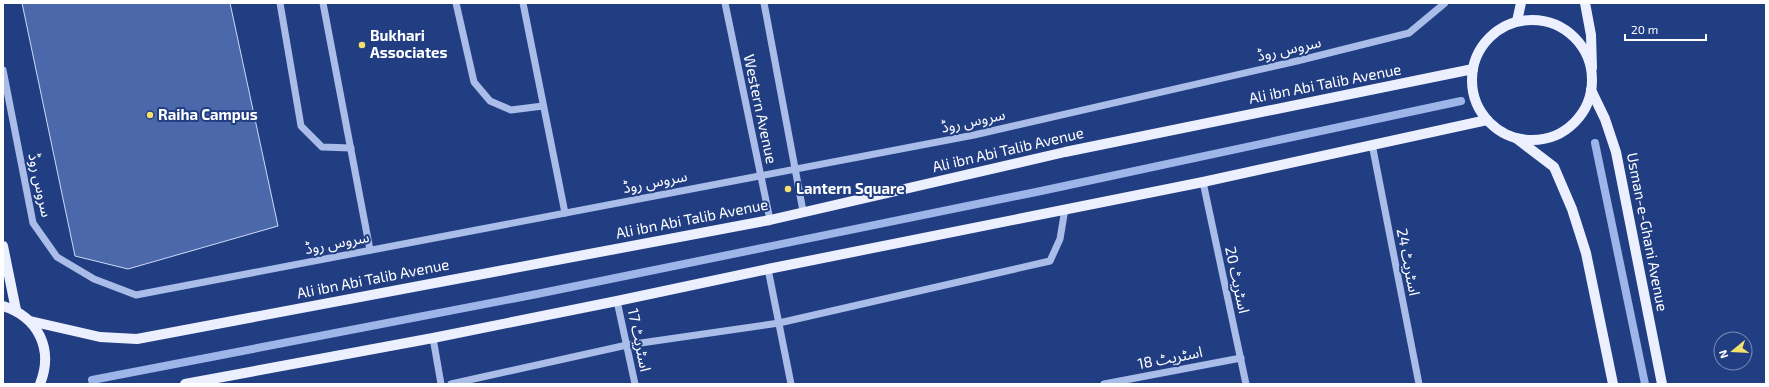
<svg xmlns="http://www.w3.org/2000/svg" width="1769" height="387" viewBox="0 0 1769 387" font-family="'Exo 2','Noto Sans Arabic',sans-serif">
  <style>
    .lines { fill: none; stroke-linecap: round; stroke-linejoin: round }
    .stream { stroke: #9db5e9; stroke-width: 8 }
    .building { fill: #4b68ab; stroke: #cddaf6 }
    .minor { stroke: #aabde8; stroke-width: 7 }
    .major { stroke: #ecf0fe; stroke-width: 10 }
    .poi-dot { fill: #f4e16c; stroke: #223e83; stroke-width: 1.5 }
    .labels { text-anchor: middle; stroke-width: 4; stroke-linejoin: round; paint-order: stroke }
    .poi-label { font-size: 15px; font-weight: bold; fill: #fff; stroke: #223e83; text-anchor: start }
    .street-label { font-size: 15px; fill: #fff; stroke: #223e83 }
  </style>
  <rect width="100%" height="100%" fill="#223e83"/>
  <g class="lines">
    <!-- stream -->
    <g class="stream">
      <polyline points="1595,143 1645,384"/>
      <polyline points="92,380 537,294 1041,191 1461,101"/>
    </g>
  </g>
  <!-- building -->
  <polygon class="building" points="22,3 230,3 278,226 128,269 75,256"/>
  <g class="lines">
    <!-- minor -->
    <g class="minor">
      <polyline points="280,3 301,126 322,147 351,148"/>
      <polyline points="323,3 370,250"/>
      <polyline points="456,3 474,82 490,101 511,110 543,106"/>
      <polyline points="523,3 565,213"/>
      <polyline points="725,3 770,220"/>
      <polyline points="764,3 803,211"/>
      <polyline points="3,70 33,223 57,257 94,279 136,295 974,135 1297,61 1409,33 1445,3"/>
      <polyline points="1372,144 1419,384"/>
      <polyline points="1203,182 1246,384"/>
      <polyline points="768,269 791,384"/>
      <polyline points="617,301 635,384"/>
      <polyline points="433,338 441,384"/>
      <polyline points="451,384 627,345 779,323 1050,261 1060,239 1065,209"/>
      <polyline points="1104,384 1241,358"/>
    </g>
    <!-- major -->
    <g class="major">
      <polyline points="1585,3 1591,35 1592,68"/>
      <circle cx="1532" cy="80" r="60"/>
      <polyline points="1517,21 1521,3"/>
      <polyline points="1591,90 1605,119 1616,152 1662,384"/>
      <polyline points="1516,138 1554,167 1572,209 1586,253 1613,384"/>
      <polyline points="3,246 16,310"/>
      <path d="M3,306C38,317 54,349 40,384"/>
      <polyline points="30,321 100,337 137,339 770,220 1065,152 1473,69"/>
      <polyline points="185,384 433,338 617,301 768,269 1203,182 1487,120"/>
    </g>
  </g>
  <!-- markers -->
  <g class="poi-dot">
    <circle cx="362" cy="45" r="4"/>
    <circle cx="150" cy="115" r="4"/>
    <circle cx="788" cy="189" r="4"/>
  </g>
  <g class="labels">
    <!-- poi labels -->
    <g class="poi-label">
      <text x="370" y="41">Bukhari<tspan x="370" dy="17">Associates</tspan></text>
      <text x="158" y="120">Raiha Campus</text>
      <text x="796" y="194">Lantern Square</text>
    </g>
    <!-- street labels -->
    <g class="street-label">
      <text transform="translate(1289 49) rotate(-13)" y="5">سروس روڈ</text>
      <text transform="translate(1325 84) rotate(-11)" y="5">Ali ibn Abi Talib Avenue</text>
      <text transform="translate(760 109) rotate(78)" y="5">Western Avenue</text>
      <text transform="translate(973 121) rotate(-12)" y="5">سروس روڈ</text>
      <text transform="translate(1008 150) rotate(-13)" y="5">Ali ibn Abi Talib Avenue</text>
      <text transform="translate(655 182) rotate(-11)" y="5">سروس روڈ</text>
      <text transform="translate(40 185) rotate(78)" y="5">سروس روڈ</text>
      <text transform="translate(692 219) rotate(-11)" y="5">Ali ibn Abi Talib Avenue</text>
      <text transform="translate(1647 232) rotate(79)" y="5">Usman-e-Ghani Avenue</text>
      <text transform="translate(337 243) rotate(-11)" y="5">سروس روڈ</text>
      <text transform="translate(1408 262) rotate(79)" y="5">اسٹریٹ 24</text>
      <text transform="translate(373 279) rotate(-11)" y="5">Ali ibn Abi Talib Avenue</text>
      <text transform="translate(1237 280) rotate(78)" y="5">اسٹریٹ 20</text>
      <text transform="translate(639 340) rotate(78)" y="5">اسٹریٹ 17</text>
      <text transform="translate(1170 358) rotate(-11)" y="5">اسٹریٹ 18</text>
    </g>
  </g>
  <!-- border -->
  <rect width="1769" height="387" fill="none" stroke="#ffffff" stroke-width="8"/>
  <!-- north arrow -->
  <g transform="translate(1733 351) rotate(252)"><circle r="19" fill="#223e83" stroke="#7a8bb5"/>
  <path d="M0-3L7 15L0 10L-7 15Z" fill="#f4e16c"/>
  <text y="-6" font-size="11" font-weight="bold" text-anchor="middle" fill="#ffffff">N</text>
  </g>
  <!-- scale -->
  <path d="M1625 34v6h81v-6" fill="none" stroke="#ffffff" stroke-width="2"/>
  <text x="1631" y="34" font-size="12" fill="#ffffff" stroke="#223e83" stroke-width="3" paint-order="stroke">20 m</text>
</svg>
